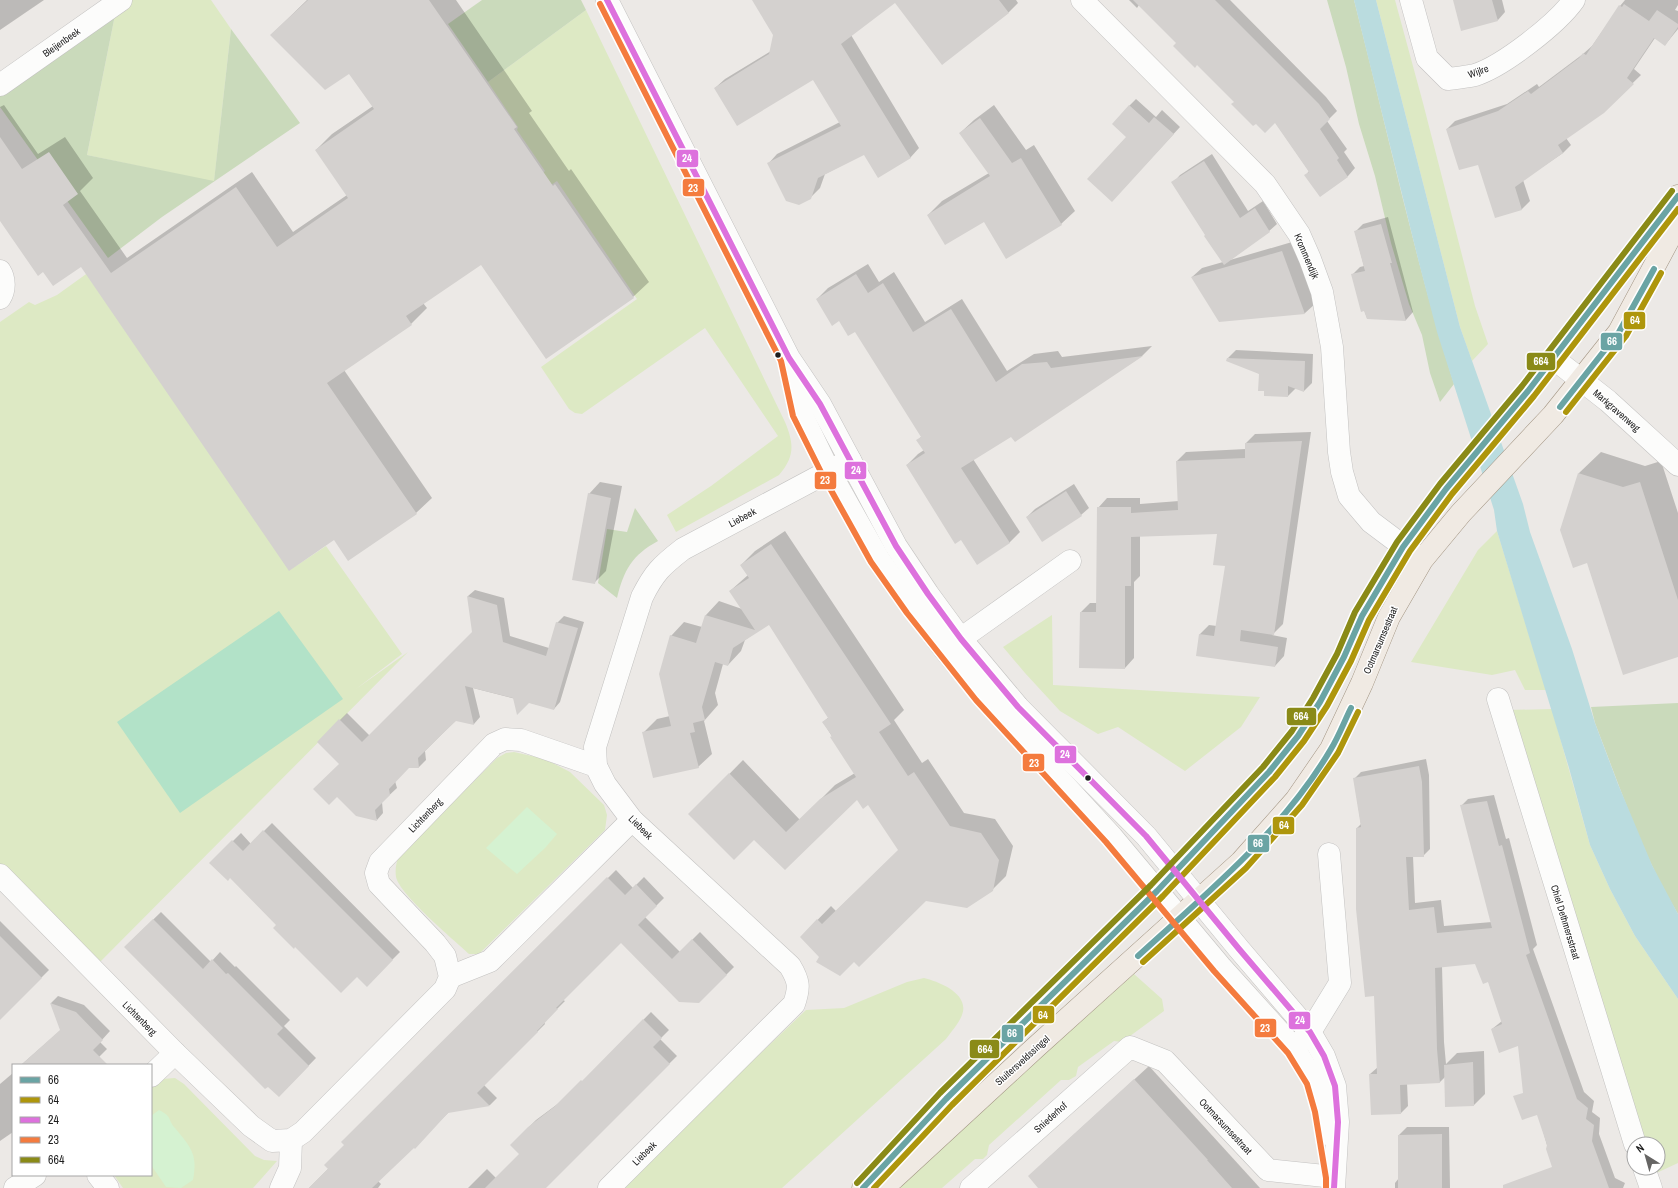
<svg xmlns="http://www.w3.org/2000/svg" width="1678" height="1188" viewBox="0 0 1678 1188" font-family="'Archivo Narrow',sans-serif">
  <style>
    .grass { fill: #dde9c4 }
    .forest { fill: #cadabb }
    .park { fill: #d5f2d1 }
    .pitch { fill: #b2e2c8 }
    .water { fill: #badcdf }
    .shadow { fill: #0003 }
    .building { fill: #d4d1cf }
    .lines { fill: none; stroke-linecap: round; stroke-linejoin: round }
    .minor-casing { stroke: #c3c2c1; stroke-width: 23 }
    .major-casing { stroke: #a29482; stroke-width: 23 }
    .minor { stroke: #fcfcfb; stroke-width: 22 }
    .major { stroke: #f0eae3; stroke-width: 22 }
    .bus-1-casing { stroke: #fff; stroke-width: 9 }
    .bus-2-casing { stroke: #fff; stroke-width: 9 }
    .bus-3-casing { stroke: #fff; stroke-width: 9 }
    .bus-4-casing { stroke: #fff; stroke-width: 9 }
    .bus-5-casing { stroke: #fff; stroke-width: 9 }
    .bus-1 { stroke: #6aa4a4; stroke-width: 6 }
    .bus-2 { stroke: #ae960c; stroke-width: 6 }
    .bus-3 { stroke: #dd71dd; stroke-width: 6 }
    .bus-4 { stroke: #f47b3e; stroke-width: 6 }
    .bus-5 { stroke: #8a8a17; stroke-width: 6 }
    .bus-dot { fill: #1e1e1e; stroke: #fff; stroke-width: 1.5 }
    .labels { text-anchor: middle; stroke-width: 3; stroke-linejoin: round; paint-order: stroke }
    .street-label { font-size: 10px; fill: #1e1e1e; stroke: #fff }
    .line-badge { stroke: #fff; stroke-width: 1.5 }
    .badge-label { font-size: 11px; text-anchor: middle; font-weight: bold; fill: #fff }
  </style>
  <rect width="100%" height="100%" fill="#ece9e6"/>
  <!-- grass -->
  <g class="grass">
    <polygon points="130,0 211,0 231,29 214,182 87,155 116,10"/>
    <polygon points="1376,0 1395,0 1423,103 1475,306 1488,344 1472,361 1460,327"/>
    <path d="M586,10L785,422C794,444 795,456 779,475L676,532L667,515L711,486L778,436L705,328L582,414L575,413L569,409L541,367L637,299L557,181L548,187L539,176L545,171L517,130L518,127L488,82Z"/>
    <polygon points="89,272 296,566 326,546 402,654 356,689 408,652 95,967 0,874 0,322 29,302 35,305 57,295"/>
    <polygon points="1497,531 1546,690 1525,690 1515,670 1492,675 1411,662 1478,550"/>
    <polygon points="1052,615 1053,685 1260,697 1241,727 1185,771 1118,727 1098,734 1060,711 1025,673 1003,647"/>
    <polygon points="1552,709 1590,845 1610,889 1635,936 1678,999 1678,1163 1650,1176 1648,1168 1658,1168 1658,1144 1640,1144 1508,710"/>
    <path d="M514,752L545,759L570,772L604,805L607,815L605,830L479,954H469C453,939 400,895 396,877C395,870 396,864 398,858L497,758L506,753Z"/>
    <polygon points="1134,974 1162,999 1164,1011 1122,1042 1114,1041 1078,1067 1076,1076 1069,1080 1061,1080 989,1145 987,1155 983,1159 975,1159 942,1188 894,1188"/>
    <path d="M924,978C940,982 970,994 962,1015C959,1023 951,1032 946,1039L782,1188H619L806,1010L844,1008L907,982Z"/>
    <polygon points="175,1078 184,1084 255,1156 264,1160 277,1161 253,1188 123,1188 114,1175 151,1175 151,1087 162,1079"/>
  </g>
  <!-- forest -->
  <g class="forest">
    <polygon points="482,0 581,0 586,10 488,82 448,24"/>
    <path d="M1327,0H1354C1387,128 1414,258 1454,384L1440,402L1430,373L1422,335L1409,304L1391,243L1375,176L1359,124L1346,67Z"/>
    <polygon points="116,10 87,155 214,181 231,29 300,123 162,217 108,258 0,107 0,90"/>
    <path d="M635,508L658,541C632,555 624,570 617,598L598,583L607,529L627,532Z"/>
    <path d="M1678,703V914C1642,855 1620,787 1595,723L1591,707Z"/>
  </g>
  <!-- park -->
  <g class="park">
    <polygon points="527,807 557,834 545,848 517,874 486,848"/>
    <path d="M159,1110C173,1117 167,1119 175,1128C191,1147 198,1155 193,1180L181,1188L166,1187L151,1165V1116Z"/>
  </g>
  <!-- pitch -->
  <polygon class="pitch" points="279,611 343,699 180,813 117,722"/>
  <!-- water -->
  <polygon class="water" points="1354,0 1376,0 1460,327 1523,504 1530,532 1572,649 1595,723 1618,784 1652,865 1678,914 1678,999 1635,936 1610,889 1590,845 1569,768 1497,531 1494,510 1437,332 1418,259"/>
  <!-- shadow -->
  <g class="shadow">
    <polygon points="0,0 44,0 0,30"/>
    <polygon points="307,0 456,0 532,111 529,113 569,171 571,169 649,282 633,297 481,263 423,303 427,308 411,324 344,370 432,498 416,513 334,539 81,266 43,271 0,220 0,107 4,105 38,154 65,137 93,178 80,191 127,258 252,172 293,232 347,195 316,150 332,134 373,106 349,72 271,35"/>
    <polygon points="753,0 1016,0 1018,3 1009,12 943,63 895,1 851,35 919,148 910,158 864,154 825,174 820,188 810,198 768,164 777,154 840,122 813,79 715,88 725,79 771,51 774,35"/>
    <polygon points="1129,0 1230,0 1326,97 1337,111 1327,121 1347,149 1344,152 1355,168 1348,176 1320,196 1306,175 1309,171 1275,122 1236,102 1139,5 1137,8"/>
    <polygon points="1454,0 1502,0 1505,12 1498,20"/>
    <polygon points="1625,0 1678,0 1678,5 1675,10 1678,11 1678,29 1665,45 1655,38 1634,69 1641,75 1603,112 1566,138 1571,145 1563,153 1523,180 1530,201 1522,209 1496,217 1479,163 1447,129 1455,121 1507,104 1537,84 1539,87 1583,54 1592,46 1620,6"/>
    <polygon points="1136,99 1156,117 1162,110 1180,127 1119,193 1127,136 1129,106"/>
    <polygon points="994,105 1026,150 1034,145 1075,211 1061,224 984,220 928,215 942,201 989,173 960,133 974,120"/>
    <polygon points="1212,154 1248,211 1263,201 1277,224 1269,231 1230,260 1292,242 1315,304 1305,313 1220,321 1192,277 1202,268 1223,262 1173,183 1180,175"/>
    <polygon points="1388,217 1413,312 1406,320 1367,318 1352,275 1360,267 1364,266 1355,232 1363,224"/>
    <polygon points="868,264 879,282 894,272 925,322 962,299 1007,371 1034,354 1058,351 1062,357 1152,346 1142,356 1015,440 1012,435 973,459 1020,532 1009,543 907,465 918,454 924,450 918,440 922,436 856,330 839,320 817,299 828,288"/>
    <polygon points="1236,350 1313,354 1312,383 1304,391 1296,388 1288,396 1260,374 1228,358"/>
    <polygon points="1311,432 1283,624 1272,635 1287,638 1284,656 1275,666 1197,655 1200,634 1209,625 1217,626 1226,566 1219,533 1140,536 1140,576 1134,582 1134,658 1125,668 1081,612 1090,603 1098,603 1098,508 1107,498 1140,498 1140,504 1179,501 1177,461 1186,452 1246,449 1246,443 1255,434"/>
    <polygon points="1601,452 1645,466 1661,461 1678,513 1678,656 1588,562 1561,530 1579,473"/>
    <polygon points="600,482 622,486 606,571 594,583 589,494"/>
    <polygon points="1074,484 1089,508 1081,515 1027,517 1035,509"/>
    <polygon points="785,531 904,710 894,720 922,763 928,759 964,813 995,819 1013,846 1006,876 992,890 926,900 854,960 821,957 801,937 831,906 836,911 899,850 869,804 857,798 785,868 755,838 690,814 743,760 800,820 835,785 855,773 823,722 829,717 769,623 745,640 741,651 728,665 723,664 715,693 718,705 704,721 712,754 698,767 644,732 657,719 670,716 671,636 684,622 702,627 706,615 719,601 742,609 730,591 748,575 741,565 755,551"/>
    <polygon points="475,590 504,598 510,636 549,648 557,623 564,616 584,622 560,702 554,709 473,688 480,717 474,724 456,720 425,751 426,760 419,767 409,767 395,781 397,788 382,802 383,813 377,820 340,764 318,742 347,713 370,736 473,633 468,596"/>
    <polygon points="1426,759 1429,775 1430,849 1423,856 1413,856 1415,903 1441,900 1444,926 1492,922 1461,806 1468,799 1494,795 1506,839 1509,838 1537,945 1533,949 1584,1092 1594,1101 1592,1112 1600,1118 1599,1134 1615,1178 1625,1183 1623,1188 1559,1188 1519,1045 1492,1029 1502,1021 1488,980 1476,963 1442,966 1444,1042 1446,1064 1457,1053 1484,1051 1485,1094 1474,1105 1445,1077 1440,1082 1407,1083 1408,1106 1401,1113 1370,1074 1378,1067 1375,995 1357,828 1361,824 1354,779 1361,772"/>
    <polygon points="272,823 400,952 367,985 357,975 277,925 230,877 211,863 241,833 251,844"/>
    <polygon points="616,870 633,888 644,877 664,898 645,917 680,952 700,932 734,967 699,1002 621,942 563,1000 565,1001 544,1022 545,1024 484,1085 497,1098 490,1105 449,1112 378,1181 381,1184 378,1188 309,1188 329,1168 346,1145 343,1142"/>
    <polygon points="161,912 211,962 220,952 235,967 236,966 290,1020 284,1026 316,1058 279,1096 125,947"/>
    <polygon points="0,921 49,970 4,1015 0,1011"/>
    <polygon points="58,996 84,1005 110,1031 100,1042 107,1049 91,1065 21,1065 61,1030 51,1003"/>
    <polygon points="651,1012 669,1030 660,1039 677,1056 544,1188 468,1188 487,1169 496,1178 521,1154 511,1145 536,1120 563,1100 590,1074"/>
    <polygon points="1149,1066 1260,1188 1040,1188 1044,1162"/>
    <polygon points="13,1073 13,1132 0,1141 0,1084"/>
    <polygon points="1407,1127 1449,1127 1450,1188 1395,1188 1395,1183 1399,1178 1399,1135"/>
  </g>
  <!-- building -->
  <g class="building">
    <polygon points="308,0 429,0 517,127 514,129 553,186 555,184 634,298 546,359 481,265 406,316 412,325 327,383 417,514 348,561 334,540 289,571 81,267 53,286 43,272 38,276 0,221 0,137 22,169 49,152 78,194 63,205 111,273 236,187 277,247 348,198 315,150 374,109 349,74 325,90 270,35"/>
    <polygon points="752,0 999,0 1009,13 942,65 895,3 841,44 911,158 878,178 864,155 818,178 811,199 799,205 786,201 767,163 841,126 813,80 737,126 714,88 769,54 773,35"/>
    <polygon points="1133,0 1215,0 1319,104 1330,119 1320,129 1339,158 1337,160 1348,177 1320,197 1304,175 1309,172 1275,123 1265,133 1256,124 1253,126 1231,104 1234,102 1197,65 1195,68 1173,46 1176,43"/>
    <polygon points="1453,0 1492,0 1498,21 1461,31"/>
    <polygon points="1624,4 1649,21 1657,10 1678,24 1678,27 1665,46 1654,38 1627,78 1634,84 1604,113 1558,145 1563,153 1515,187 1522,210 1495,218 1478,165 1459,170 1446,129 1498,111 1528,91 1531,94 1579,58 1583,53 1586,55 1619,5 1622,7"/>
    <polygon points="1129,105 1149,123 1154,117 1174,134 1112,202 1087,179 1126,137 1112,124"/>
    <polygon points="980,118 1012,163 1021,158 1062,225 1006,259 984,222 945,245 927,215 990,176 959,133"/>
    <polygon points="1204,161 1240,218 1255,208 1270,232 1224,265 1204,236 1205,235 1171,182"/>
    <polygon points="1381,224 1392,263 1390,263 1406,321 1367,319 1364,311 1361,312 1351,274 1365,271 1354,231"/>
    <polygon points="1282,251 1305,314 1219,322 1191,277"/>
    <polygon points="856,274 868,293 883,283 913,332 951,309 996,382 1022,364 1047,362 1051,368 1143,356 1015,442 1011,437 961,468 1010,543 977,565 961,540 955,544 906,465 925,453 916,440 921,437 855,332 848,336 839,321 832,326 816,299"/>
    <polygon points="1227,358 1305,361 1304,392 1288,386 1288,397 1264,396 1264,391 1258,391 1259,374 1226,361"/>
    <polygon points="1302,441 1274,635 1241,630 1240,641 1278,647 1275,667 1196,656 1199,634 1214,636 1225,566 1213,565 1217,534 1131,537 1131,586 1125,586 1125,669 1079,668 1080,612 1096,612 1097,507 1131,507 1131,513 1178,510 1176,461 1245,458 1245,443"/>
    <polygon points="1578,473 1623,487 1640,482 1678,600 1678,657 1623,675 1587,563 1573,568 1560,530"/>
    <polygon points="1066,491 1082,516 1042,542 1026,517"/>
    <polygon points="588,493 611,498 595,584 572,580"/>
    <polygon points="771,544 891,724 879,732 908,776 914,772 950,826 981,833 999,860 993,891 967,908 926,901 859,967 854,962 840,976 816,962 819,957 800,937 817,919 822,924 898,850 868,805 863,809 857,800 785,870 754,840 734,860 688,814 729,773 786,832 820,799 856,777 830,737 832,736 822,722 828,718 769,625 733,648 728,666 715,662 702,707 705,720 693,723 695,732 690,733 699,768 653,778 642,732 671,726 659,674 670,635 696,643 705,615 755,630 729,591 749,578 740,565"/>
    <polygon points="467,596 497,605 503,642 546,656 556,622 578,628 554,710 529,703 517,715 513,698 465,686 474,725 456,721 439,737 418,758 419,768 409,768 389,789 390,795 375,810 377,821 356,816 337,797 329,805 313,789 339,764 317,742 339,719 362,742 472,632"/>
    <polygon points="1419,766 1422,782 1424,857 1406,857 1409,910 1434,907 1437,933 1492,928 1460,805 1487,801 1499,846 1502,845 1530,953 1526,955 1577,1099 1588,1108 1586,1119 1594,1125 1592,1141 1609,1188 1503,1188 1503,1185 1552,1167 1546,1149 1547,1145 1537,1115 1522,1120 1513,1096 1523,1093 1518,1046 1499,1053 1491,1029 1502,1024 1488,982 1483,984 1475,964 1435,968 1437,1049 1440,1083 1400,1085 1401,1114 1371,1115 1369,1074 1377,1074 1374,996 1365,997 1356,909 1356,828 1361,827 1353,778"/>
    <polygon points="263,830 393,960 367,987 357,977 341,993 295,947 294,949 273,928 276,925 230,878 228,881 209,863 232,840 243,851"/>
    <polygon points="607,877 625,895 636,884 657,906 638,925 672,959 692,939 727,975 699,1003 679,1002 621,943 556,1008 558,1009 537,1031 538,1032 477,1093 490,1106 448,1113 415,1149 414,1148 372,1188 309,1188 328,1169 324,1165 344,1145 341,1142"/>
    <polygon points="153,919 203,969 212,959 226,974 228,973 283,1028 277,1034 309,1066 279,1097 268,1087 265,1089 124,947"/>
    <polygon points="0,936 42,978 0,1020"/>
    <polygon points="50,1003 76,1012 103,1040 93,1050 108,1065 21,1065 60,1030"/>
    <polygon points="643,1019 662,1038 653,1047 670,1064 546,1188 485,1188 519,1154 510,1145 528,1127 554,1107 581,1080 582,1081"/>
    <polygon points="1473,1062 1474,1106 1445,1107 1444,1065"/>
    <polygon points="1134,1079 1208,1160 1207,1160 1232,1188 1038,1188 1028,1176"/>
    <polygon points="1442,1134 1442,1188 1398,1188 1398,1135"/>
  </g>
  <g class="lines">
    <!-- minor casing -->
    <g class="minor-casing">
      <g id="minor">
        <polyline points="607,0 789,358 820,404 896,546 928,594 961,639 1018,707 1146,836 1239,949 1310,1032 1324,1056 1335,1086 1338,1122 1334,1188"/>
        <polyline points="1082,0 1265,184 1299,234 1310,259 1322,292 1332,347 1339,452 1342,472 1349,496 1371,522 1419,558"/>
        <path d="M1411,0L1427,58L1448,79C1456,78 1466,77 1475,75C1503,66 1557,24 1574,0"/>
        <polyline points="0,85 121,0"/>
        <path d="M0,271C5,279 5,290 0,298"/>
        <polyline points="1553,358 1608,401 1678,465"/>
        <polyline points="791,370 801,413 829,471 878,558 913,608 945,650 982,695 1112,837 1220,966 1294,1048 1314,1081 1323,1110 1327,1134"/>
        <polyline points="949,647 1070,561"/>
        <polyline points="1498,699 1635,1144"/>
        <polyline points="0,875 175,1053 251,1126 272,1141 291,1140 303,1132 445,989 450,977 445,956 435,943 379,884 376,873 380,862 494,744 505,739 521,740 596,766"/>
        <polyline points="450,977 490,961 632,820"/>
        <polyline points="1300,1042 1310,1032 1340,983 1329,854"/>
        <polyline points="151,1076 175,1053"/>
        <polyline points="1644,1168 1651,1188"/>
        <polyline points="98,1175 108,1188"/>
        <polyline points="15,1188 35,1175"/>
        <polyline points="281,1188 290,1168 291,1140"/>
        <path d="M609,1188L794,1004C800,987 799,981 790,966L632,820L605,784L596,766L595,747L642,597C654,573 661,566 683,549L850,460"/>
        <polyline points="971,1188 1130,1047 1165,1061 1268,1170 1334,1177"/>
      </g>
    </g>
    <!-- major casing -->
    <g class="major-casing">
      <g id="major">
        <polyline points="863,1188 946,1099 1157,891 1269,772 1298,736 1320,702 1344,657 1362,616 1403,547 1446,489 1528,391 1678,196"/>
        <polyline points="882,1188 894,1178 1036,1047 1241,862 1296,800 1331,749 1362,683 1389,617 1422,560 1461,513 1553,415 1619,332 1678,222"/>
      </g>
    </g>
    <!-- minor -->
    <use href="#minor" class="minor"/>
    <!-- major -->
    <use href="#major" class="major"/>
    <!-- bus-1 casing -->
    <g class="bus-1-casing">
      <g id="bus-1">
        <polyline points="1560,407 1619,332 1654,269"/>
        <path d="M1138,956C1207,893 1283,831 1331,749C1339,736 1344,722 1351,708"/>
        <polyline points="863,1188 946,1099 1157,891 1269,772 1298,736 1320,702 1344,657 1362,616 1403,547 1446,489 1528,391 1678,196"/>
      </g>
    </g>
    <!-- bus-2 casing -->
    <g class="bus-2-casing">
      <g id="bus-2">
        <polyline points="1566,412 1626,336 1661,273"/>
        <polyline points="1143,962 1246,868 1302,805 1338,753 1358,712"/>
        <polyline points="874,1188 952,1105 1163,896 1275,777 1304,741 1327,706 1351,661 1369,620 1410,551 1452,494 1534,396 1678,209"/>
      </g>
    </g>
    <!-- bus-3 casing -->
    <g class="bus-3-casing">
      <polyline id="bus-3" points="607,0 789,358 820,404 896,546 928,594 961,639 1018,707 1146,836 1239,949 1310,1032 1324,1056 1335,1086 1338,1122 1334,1188"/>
    </g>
    <!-- bus-4 casing -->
    <g class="bus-4-casing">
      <polyline id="bus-4" points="600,4 781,361 793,416 822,474 871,562 907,613 976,700 1106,842 1214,971 1288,1053 1307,1084 1315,1112 1326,1178 1326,1188"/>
    </g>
    <!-- bus-5 casing -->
    <g class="bus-5-casing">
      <polyline id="bus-5" points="857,1183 940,1093 1151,885 1263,767 1292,731 1313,698 1337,654 1355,612 1397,542 1440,484 1522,386 1672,191"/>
    </g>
    <!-- bus-1 -->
    <use href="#bus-1" class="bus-1"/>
    <!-- bus-2 -->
    <use href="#bus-2" class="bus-2"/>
    <!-- bus-3 -->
    <use href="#bus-3" class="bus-3"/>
    <!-- bus-4 -->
    <use href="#bus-4" class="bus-4"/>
    <!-- bus-5 -->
    <use href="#bus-5" class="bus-5"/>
  </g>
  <!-- markers -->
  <g class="bus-dot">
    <circle cx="778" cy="355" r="3.5"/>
    <circle cx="1088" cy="778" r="3.5"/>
  </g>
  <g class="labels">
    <!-- street labels -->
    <g class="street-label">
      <text transform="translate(61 42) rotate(-35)" y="4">Bleijenbeek</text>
      <text transform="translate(1478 71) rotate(-20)" y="4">Wijlre</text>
      <text transform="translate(1307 256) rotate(67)" y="4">Krommendijk</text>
      <text transform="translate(1617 410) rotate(41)" y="4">Markgravenweg</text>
      <text transform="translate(742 517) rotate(-28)" y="4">Liebeek</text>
      <text transform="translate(1380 640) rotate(-67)" y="4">Ootmarsumsestraat</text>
      <text transform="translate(425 815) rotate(-46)" y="4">Lichtenberg</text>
      <text transform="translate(641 827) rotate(45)" y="4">Liebeek</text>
      <text transform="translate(1566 922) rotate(73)" y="4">Chiel Dethmersstraat</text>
      <text transform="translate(140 1018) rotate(45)" y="4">Lichtenberg</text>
      <text transform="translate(1022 1060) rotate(-42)" y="4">Sluitersveldssingel</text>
      <text transform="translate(1050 1117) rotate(-42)" y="4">Sniederhof</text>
      <text transform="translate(1226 1126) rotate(47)" y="4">Ootmarsumsestraat</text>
      <text transform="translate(644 1153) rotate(-45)" y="4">Liebeek</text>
    </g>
  </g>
  <g class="line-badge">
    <rect x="676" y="149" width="23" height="19" rx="4" fill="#dd71dd"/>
    <rect x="682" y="178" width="23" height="19" rx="4" fill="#f47b3e"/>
    <rect x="1623" y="311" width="23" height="19" rx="4" fill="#ae960c"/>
    <rect x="1600" y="332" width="23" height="19" rx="4" fill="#6aa4a4"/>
    <rect x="1526" y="352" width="30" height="19" rx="4" fill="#8a8a17"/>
    <rect x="844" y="461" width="23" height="19" rx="4" fill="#dd71dd"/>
    <rect x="814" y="471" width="23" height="19" rx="4" fill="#f47b3e"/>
    <rect x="1286" y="707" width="31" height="19" rx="4" fill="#8a8a17"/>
    <rect x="1054" y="745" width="23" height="19" rx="4" fill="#dd71dd"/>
    <rect x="1022" y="753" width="23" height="19" rx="4" fill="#f47b3e"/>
    <rect x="1272" y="816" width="23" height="19" rx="4" fill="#ae960c"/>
    <rect x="1247" y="834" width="23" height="19" rx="4" fill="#6aa4a4"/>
    <rect x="1032" y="1005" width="23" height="19" rx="4" fill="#ae960c"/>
    <rect x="1288" y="1011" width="23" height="19" rx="4" fill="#dd71dd"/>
    <rect x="1254" y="1018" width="23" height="20" rx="4" fill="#f47b3e"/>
    <rect x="1001" y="1024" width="23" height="19" rx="4" fill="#6aa4a4"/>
    <rect x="969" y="1039" width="31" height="20" rx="4" fill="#8a8a17"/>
  </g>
  <g class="badge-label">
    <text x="687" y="162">24</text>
    <text x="693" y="192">23</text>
    <text x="1635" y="324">64</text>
    <text x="1612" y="345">66</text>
    <text x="1541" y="365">664</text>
    <text x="856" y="474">24</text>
    <text x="825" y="484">23</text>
    <text x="1301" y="720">664</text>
    <text x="1065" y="758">24</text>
    <text x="1034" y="767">23</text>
    <text x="1284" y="829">64</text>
    <text x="1258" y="847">66</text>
    <text x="1043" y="1019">64</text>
    <text x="1300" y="1024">24</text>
    <text x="1265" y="1032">23</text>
    <text x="1012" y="1037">66</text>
    <text x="985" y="1053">664</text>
  </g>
  <!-- legend -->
  <rect x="12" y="1064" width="140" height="112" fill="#ffffff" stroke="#a5a5a5"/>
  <rect x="20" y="1077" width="20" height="6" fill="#6aa4a4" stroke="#a5a5a5"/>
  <text x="48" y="1084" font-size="12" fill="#1e1e1e">66</text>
  <rect x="20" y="1097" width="20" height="6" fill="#ae960c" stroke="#a5a5a5"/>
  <text x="48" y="1104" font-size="12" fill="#1e1e1e">64</text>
  <rect x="20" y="1117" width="20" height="6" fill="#dd71dd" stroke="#a5a5a5"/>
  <text x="48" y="1124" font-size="12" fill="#1e1e1e">24</text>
  <rect x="20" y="1137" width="20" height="6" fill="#f47b3e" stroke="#a5a5a5"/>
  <text x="48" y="1144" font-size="12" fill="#1e1e1e">23</text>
  <rect x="20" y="1157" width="20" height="6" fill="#8a8a17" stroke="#a5a5a5"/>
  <text x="48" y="1164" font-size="12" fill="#1e1e1e">664</text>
  <!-- north arrow -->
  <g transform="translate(1646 1156) rotate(323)"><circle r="19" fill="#ffffff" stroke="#a5a5a5"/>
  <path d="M0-3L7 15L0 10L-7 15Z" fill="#666564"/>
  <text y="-6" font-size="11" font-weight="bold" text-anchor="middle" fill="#1e1e1e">N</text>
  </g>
</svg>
